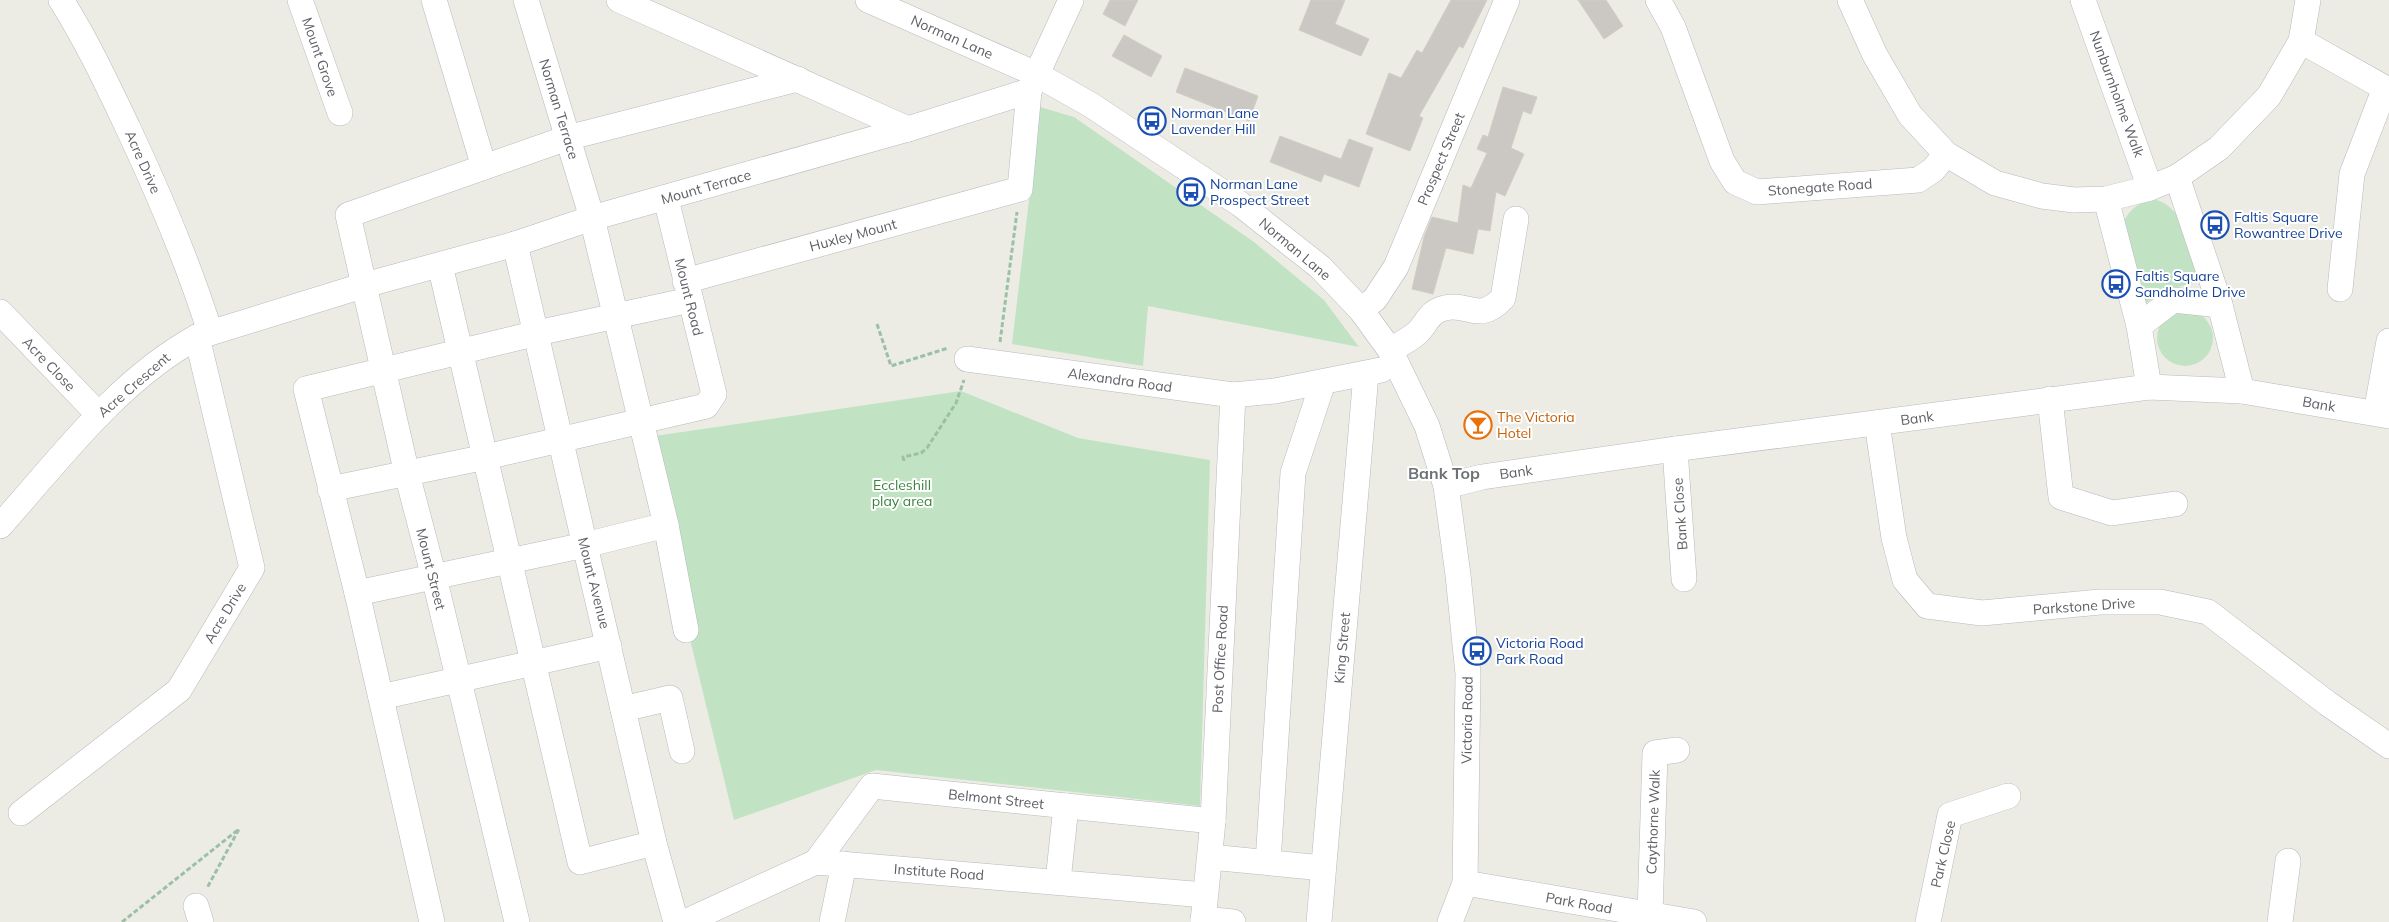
<svg xmlns="http://www.w3.org/2000/svg" width="2389" height="922" viewBox="0 0 2389 922" font-family="Mulish,sans-serif">
  <style>
    .green { fill: #c2e3c3 }
    .building { fill: #cbc8c3; stroke: #d2cdc3 }
    .lines { fill: none; stroke-linecap: round; stroke-linejoin: round }
    .minor-casing { stroke: #b6b9bd; stroke-width: 26 }
    .path { stroke: #9ac1a6; stroke-width: 3; stroke-dasharray: 5 2.5; stroke-linecap: butt }
    .minor { stroke: #fff; stroke-width: 25 }
    .labels { text-anchor: middle; stroke-width: 4; stroke-linejoin: round; paint-order: stroke }
    .street-label { font-size: 14px; fill: #5c5f64; stroke: #fff }
    .transit-label { font-size: 14px; fill: #164399; stroke: #fff; text-anchor: start }
    .food-label { font-size: 14px; fill: #c56008; stroke: #fff; text-anchor: start }
    .park-label { font-size: 14px; fill: #3b8340; stroke: #fff }
    .quarter-label { font-size: 16px; font-weight: bold; fill: #6d7175; stroke: #fff }
  </style>
  <rect width="100%" height="100%" fill="#edece4"/>
  <!-- green -->
  <g class="green">
    <polygon points="1040,107 1074,117 1254,242 1324,300 1359,347 1148,306 1143,366 1012,344"/>
    <path d="M2156,200C2187,208 2191,255 2198,282L2162,291L2145,304L2123,223C2130,208 2140,201 2156,200Z"/>
    <circle cx="2185" cy="338" r="28"/>
    <polygon points="961,391 1078,438 1210,460 1200,806 876,770 734,820 641,438"/>
  </g>
  <!-- building -->
  <g class="building">
    <polygon points="1110,0 1138,0 1125,26 1103,14"/>
    <polygon points="1311,0 1345,0 1335,24 1369,39 1361,56 1299,30"/>
    <polygon points="1451,0 1487,0 1463,48 1459,46 1419,116 1423,118 1410,151 1366,134 1389,73 1401,78 1417,50 1422,53"/>
    <polygon points="1578,0 1606,0 1623,26 1604,39"/>
    <polygon points="1124,35 1162,56 1151,77 1112,56"/>
    <polygon points="1185,68 1258,96 1249,121 1176,92"/>
    <polygon points="1503,87 1537,97 1531,114 1523,111 1511,148 1524,154 1505,196 1496,192 1490,231 1478,229 1473,254 1446,248 1433,294 1412,289 1424,237 1432,217 1458,223 1463,185 1471,188 1487,153 1477,149 1483,135 1488,137"/>
    <polygon points="1280,136 1341,159 1349,139 1373,148 1359,187 1324,174 1321,182 1270,162"/>
  </g>
  <g class="lines">
    <!-- minor casing -->
    <g class="minor-casing">
      <g id="minor">
        <path d="M61,0C87,41 107,84 128,128C159,194 188,262 210,332"/>
        <polyline points="300,0 340,113"/>
        <polyline points="434,0 484,167"/>
        <polyline points="526,0 592,218 666,525 686,630"/>
        <polyline points="619,0 908,129"/>
        <polyline points="868,0 1036,74 1091,105 1240,204 1320,267 1361,310 1390,350 1427,426 1446,486 1458,575 1468,674 1465,883 1450,922"/>
        <polyline points="1658,0 1673,27 1722,161 1735,182 1757,192 1918,180 1933,170 1946,154"/>
        <polyline points="1850,0 1875,55 1910,115 1946,154 1995,183 2042,196 2074,200 2106,199 2150,188 2177,177 2219,148 2269,96 2301,41 2308,0"/>
        <polyline points="2083,0 2150,188"/>
        <polyline points="2301,41 2385,88 2352,174 2340,289"/>
        <polyline points="2177,177 2220,305 2242,391"/>
        <polyline points="2106,199 2139,326 2149,387"/>
        <polyline points="515,244 654,843 676,922"/>
        <polyline points="440,265 580,862 654,843"/>
        <polyline points="685,281 1020,189 1029,91"/>
        <polyline points="1361,310 1375,299 1396,267 1507,0"/>
        <polyline points="0,312 99,415"/>
        <polyline points="2139,326 2173,300 2220,305"/>
        <path d="M1390,350C1399,345 1409,340 1417,333C1427,324 1429,311 1445,308C1469,302 1478,324 1503,298L1516,219"/>
        <polyline points="967,359 1233,395 1275,391 1381,370"/>
        <polyline points="2050,399 2061,497 2112,513 2175,504"/>
        <polyline points="2376,413 2389,341"/>
        <polyline points="1877,423 1894,538 1905,580 1927,606 1982,613 2100,602 2160,602 2208,612 2327,703 2389,746"/>
        <polyline points="1675,449 1684,579"/>
        <polyline points="1446,486 1482,477 1675,449 2149,387 2242,391 2389,416"/>
        <polyline points="330,489 486,457 706,406 714,394 666,199"/>
        <path d="M0,526C60,459 117,381 197,337L365,285L515,244L592,218L908,129L1029,91L1071,0"/>
        <polyline points="357,593 585,545 666,525"/>
        <polyline points="381,697 609,646"/>
        <polyline points="623,709 670,698 682,751"/>
        <polyline points="21,813 179,690 252,568 197,337"/>
        <polyline points="1210,857 1323,868"/>
        <polyline points="816,862 872,786 1213,821"/>
        <polyline points="1268,862 1293,473 1323,382"/>
        <polyline points="1058,881 1066,806"/>
        <polyline points="1465,883 1694,922"/>
        <polyline points="196,906 201,922"/>
        <polyline points="1650,914 1655,753 1677,750"/>
        <polyline points="1203,919 1233,922"/>
        <polyline points="432,922 357,593 306,389 537,333 690,300"/>
        <polyline points="517,922 434,577 407,474 348,215 567,138 798,79"/>
        <polyline points="685,922 816,862 1205,895"/>
        <polyline points="832,922 844,864"/>
        <polyline points="1203,922 1213,821 1233,395"/>
        <polyline points="1319,922 1366,374"/>
        <polyline points="1928,922 1950,815 2008,796"/>
        <polyline points="2280,922 2288,861"/>
      </g>
    </g>
    <!-- path -->
    <g class="path">
      <polyline points="877,324 891,366 948,348"/>
      <polyline points="1000,342 1017,212"/>
      <polyline points="904,461 903,457 921,453 927,448 956,403 964,380"/>
      <polyline points="122,922 239,829 207,888"/>
    </g>
    <!-- minor -->
    <use href="#minor" class="minor"/>
  </g>
  <!-- icons -->
  <defs>
    <g id="bus-ring" transform="scale(1.4375)"><circle r="9.5" fill="#fff" stroke="#1a4fb4" stroke-width="1.5"/><path d="M-5-6H5V4H4V6H2V4H-2V6H-4V4H-5ZM-3.5-4V0h7V-4ZM-3.5 1.2v1.5H-2V1.2ZM2 1.2v1.5H3.5V1.2Z" fill="#1a4fb4"/></g>
    <g id="bar-ring" transform="scale(1.4375)"><circle r="9.5" fill="#fff" stroke="#e8710a" stroke-width="1.5"/><path d="M-6-5H6L.8 .8V4.5H3.5V6h-7V4.5H-.8V.8Z" fill="#e8710a"/></g>
  </defs>
  <g fill-rule="evenodd">
    <use href="#bus-ring" x="1152" y="121"/>
    <use href="#bus-ring" x="1191" y="192"/>
    <use href="#bus-ring" x="2215" y="225"/>
    <use href="#bus-ring" x="2116" y="284"/>
    <use href="#bar-ring" x="1478" y="425"/>
    <use href="#bus-ring" x="1477" y="651"/>
  </g>
  <g class="labels">
    <!-- street labels -->
    <g class="street-label">
      <text transform="translate(952 37) rotate(24)" y="5">Norman Lane</text>
      <text transform="translate(320 57) rotate(71)" y="5">Mount Grove</text>
      <text transform="translate(2117 94) rotate(70)" y="5">Nunburnholme Walk</text>
      <text transform="translate(559 109) rotate(73)" y="5">Norman Terrace</text>
      <text transform="translate(1441 159) rotate(-67)" y="5">Prospect Street</text>
      <text transform="translate(143 162) rotate(66)" y="5">Acre Drive</text>
      <text transform="translate(706 187) rotate(-16)" y="5">Mount Terrace</text>
      <text transform="translate(1820 187) rotate(-4)" y="5">Stonegate Road</text>
      <text transform="translate(853 235) rotate(-15)" y="5">Huxley Mount</text>
      <text transform="translate(1295 249) rotate(40)" y="5">Norman Lane</text>
      <text transform="translate(689 297) rotate(76)" y="5">Mount Road</text>
      <text transform="translate(49 364) rotate(46)" y="5">Acre Close</text>
      <text transform="translate(1120 380) rotate(8)" y="5">Alexandra Road</text>
      <text transform="translate(134 385) rotate(-41)" y="5">Acre Crescent</text>
      <text transform="translate(2319 404) rotate(10)" y="5">Bank</text>
      <text transform="translate(1917 418) rotate(-8)" y="5">Bank</text>
      <text transform="translate(1516 472) rotate(-8)" y="5">Bank</text>
      <text transform="translate(1680 514) rotate(-94)" y="5">Bank Close</text>
      <text transform="translate(431 569) rotate(76)" y="5">Mount Street</text>
      <text transform="translate(594 583) rotate(76)" y="5">Mount Avenue</text>
      <text transform="translate(2084 606) rotate(-4)" y="5">Parkstone Drive</text>
      <text transform="translate(225 613) rotate(-59)" y="5">Acre Drive</text>
      <text transform="translate(1342 648) rotate(-85)" y="5">King Street</text>
      <text transform="translate(1220 659) rotate(-87)" y="5">Post Office Road</text>
      <text transform="translate(1467 720) rotate(-89)" y="5">Victoria Road</text>
      <text transform="translate(996 799) rotate(6)" y="5">Belmont Street</text>
      <text transform="translate(1653 822) rotate(-88)" y="5">Caythorne Walk</text>
      <text transform="translate(1943 854) rotate(-77)" y="5">Park Close</text>
      <text transform="translate(939 872) rotate(4)" y="5">Institute Road</text>
      <text transform="translate(1579 903) rotate(10)" y="5">Park Road</text>
    </g>
    <!-- transit labels -->
    <g class="transit-label">
      <text x="1171" y="118">Norman Lane<tspan x="1171" dy="16">Lavender Hill</tspan></text>
      <text x="1210" y="189">Norman Lane<tspan x="1210" dy="16">Prospect Street</tspan></text>
      <text x="2234" y="222">Faltis Square<tspan x="2234" dy="16">Rowantree Drive</tspan></text>
      <text x="2135" y="281">Faltis Square<tspan x="2135" dy="16">Sandholme Drive</tspan></text>
      <text x="1496" y="648">Victoria Road<tspan x="1496" dy="16">Park Road</tspan></text>
    </g>
    <!-- food labels -->
    <g class="food-label">
      <text x="1497" y="422">The Victoria<tspan x="1497" dy="16">Hotel</tspan></text>
    </g>
    <!-- park labels -->
    <g class="park-label">
      <text x="902" y="490">Eccleshill<tspan x="902" dy="16">play area</tspan></text>
    </g>
    <!-- quarter labels -->
    <g class="quarter-label">
      <text x="1444" y="479">Bank Top</text>
    </g>
  </g>
</svg>
